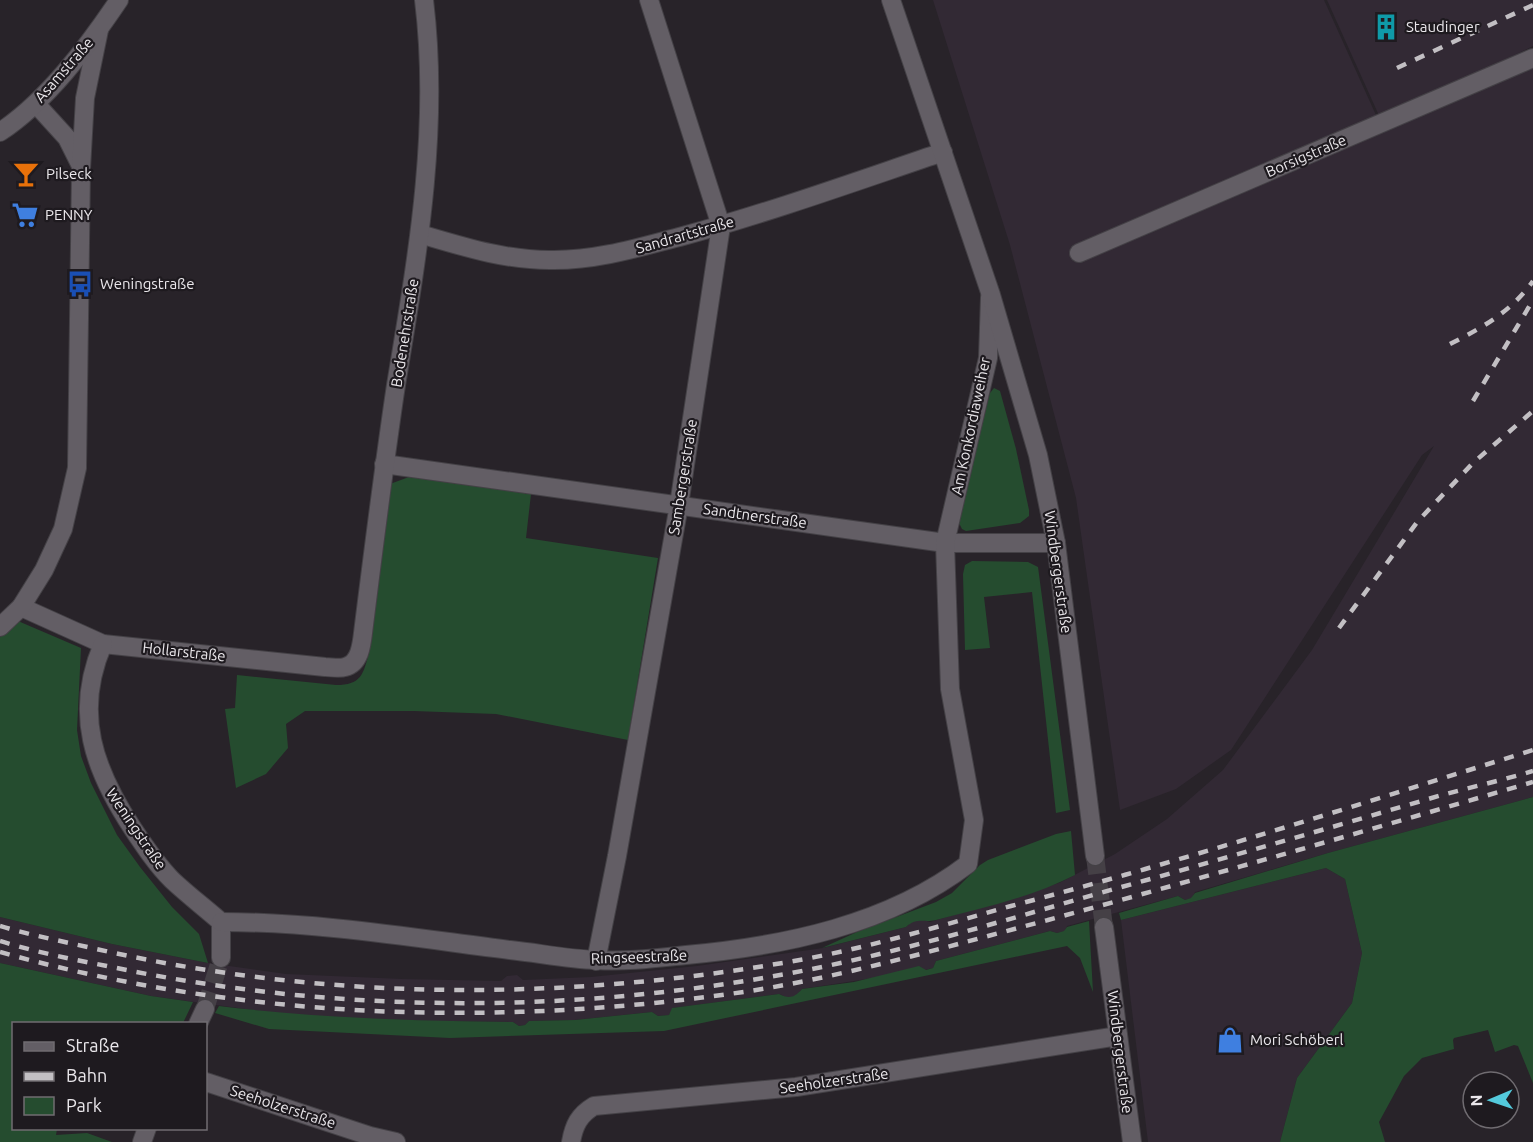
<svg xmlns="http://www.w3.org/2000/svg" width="1533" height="1142" viewBox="0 0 1533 1142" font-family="Ubuntu,sans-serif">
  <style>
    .built { fill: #322934 }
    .green { fill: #254c2f }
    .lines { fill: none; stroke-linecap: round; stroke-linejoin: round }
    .street-tunnel { stroke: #454046; stroke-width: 18; stroke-dasharray: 18 9; stroke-linecap: butt }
    .secondary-tunnel { stroke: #454046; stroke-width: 18; stroke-dasharray: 18 9; stroke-linecap: butt }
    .street-casing { stroke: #444146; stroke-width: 20 }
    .secondary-casing { stroke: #444146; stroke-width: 20 }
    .street { stroke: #635e65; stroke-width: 18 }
    .secondary { stroke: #635e65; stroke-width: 18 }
    .rail { stroke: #c2bfc3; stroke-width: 4.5; stroke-dasharray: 10 10; stroke-linecap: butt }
    .labels { text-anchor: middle; stroke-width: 4.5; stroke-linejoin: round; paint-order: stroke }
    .poi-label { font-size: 15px; fill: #eae7eb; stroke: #1e1a1f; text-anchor: start }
    .street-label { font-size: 15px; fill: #eae7eb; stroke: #1e1a1f }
  </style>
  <rect width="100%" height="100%" fill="#282329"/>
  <!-- built -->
  <g class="built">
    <polygon points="933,0 1324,0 1380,124 1533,65 1533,797 1328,853 1195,892 1192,898 1185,900 1178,896 1067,926 1065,931 1057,933 1050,931 936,961 933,968 925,970 802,989 796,996 788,998 779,994 673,1008 669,1015 658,1016 652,1012 575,1020 529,1021 525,1025 519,1026 513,1022 396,1021 289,1015 151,996 0,963 0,917 112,944 208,963 286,974 402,979 501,981 507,976 517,975 523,980 591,977 697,966 823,948 906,927 912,921 920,919 930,922 1059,883 1115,854 1167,819 1223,770 1312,650 1434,446 1422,455 1231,750 1176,789 1120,810 1076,498 1010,245"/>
    <polygon points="1327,0 1533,0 1533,46 1381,120"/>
    <polygon points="1326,868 1345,879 1362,953 1352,1003 1297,1078 1280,1142 1148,1142 1121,920"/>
  </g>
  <!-- green -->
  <g class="green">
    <polygon points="994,388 1000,391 1016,449 1029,510 1029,516 1020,523 966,531 962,529 958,521 990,393"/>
    <path d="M409,477L531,494L526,538L658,558L628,740L496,714L414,711H305L286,724L288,748L266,774L236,788L225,709L235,708L237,675L336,685C361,685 363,675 369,653L390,484Z"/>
    <polygon points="972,561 1028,562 1038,567 1070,810 1056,813 1032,592 984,597 990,648 965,650 963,574 965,565"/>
    <polygon points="18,621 81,648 77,730 81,756 91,783 117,835 140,867 172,907 199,934 208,963 112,944 0,917 0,637"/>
    <polygon points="1533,797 1533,1083 1518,1046 1514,1045 1495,1052 1488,1030 1454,1038 1453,1040 1454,1049 1422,1058 1404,1076 1379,1122 1385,1142 1280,1142 1297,1078 1352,1003 1362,953 1345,879 1326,868 1121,920 1119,913 1178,896 1185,900 1191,898 1195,893 1328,853"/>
    <path d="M1071,831L1075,875C1032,897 982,908 936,920C924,923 917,917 906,927L822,948L857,932L936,902L952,893L980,865L988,860L1056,834Z"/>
    <path d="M1089,921L1093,992L1080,958L1067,946L664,1031L450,1038L269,1029L215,1013L219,1006C317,1018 414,1021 513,1022L519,1026L525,1025L529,1021L575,1020L652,1012L658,1016L669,1015L672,1008L779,994C789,999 794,998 802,989L854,982L919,966L926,970L933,968L936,961L1050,931L1057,933L1064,931L1067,927Z"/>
    <polygon points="0,963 151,996 193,1002 183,1023 14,1024 14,1128 57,1129 56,1135 87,1133 112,1142 0,1142"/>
  </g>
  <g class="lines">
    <!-- street-tunnel -->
    <polyline class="street-tunnel" points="205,1009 221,958"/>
    <!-- secondary-tunnel -->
    <polyline class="secondary-tunnel" points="1095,856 1104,927"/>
    <!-- street casing -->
    <g class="street-casing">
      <g id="street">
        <polyline points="36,104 67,138 80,164"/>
        <path d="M420,234C464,247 508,261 554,260C599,260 640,247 683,236C771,212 857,181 943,152"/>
        <polyline points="1079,253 1533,58"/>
        <polyline points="384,464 945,543 1056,543"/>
        <path d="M21,607L103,644L325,667C331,667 339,669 345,667C362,663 362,639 364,625C374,545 384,465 396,385C417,258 440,130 424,0"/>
        <polyline points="0,627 21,607 44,570 63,529 77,468 81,169 85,98 99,30"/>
        <path d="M103,644C73,713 94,770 133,829C145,847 157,865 172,880C188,895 205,908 221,922V958"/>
        <path d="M221,922C318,922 414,938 510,950C539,953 567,959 596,960C626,962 657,958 686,955C784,946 888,925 968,864L974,820L950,689L945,543L988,358L990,297"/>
        <polyline points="596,961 617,856 679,505 721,226 649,0"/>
        <polyline points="198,1024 205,1009"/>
        <polyline points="206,1082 370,1136 396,1142"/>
        <polyline points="142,1142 147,1128"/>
        <path d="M571,1142C574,1125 579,1115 594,1106L796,1087L1118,1036"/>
      </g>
    </g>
    <!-- secondary casing -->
    <g class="secondary-casing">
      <g id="secondary">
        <polyline points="891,0 991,295 1038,455 1056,543 1095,856"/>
        <path d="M0,132C47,101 88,46 119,0"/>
        <polyline points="1104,927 1132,1142"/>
      </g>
    </g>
    <!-- street -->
    <use href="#street" class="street"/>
    <!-- secondary -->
    <use href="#secondary" class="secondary"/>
    <!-- rail -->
    <g class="rail">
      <polyline points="1397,68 1533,5"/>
      <path d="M1450,344C1482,328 1512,311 1533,281"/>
      <polyline points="1473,401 1533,300"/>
      <polyline points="1339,628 1418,521 1473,463 1533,411"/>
      <path d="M0,926C30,935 61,941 92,948C327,1002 568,1002 805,959C875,946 943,925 1011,906C1187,860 1360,804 1533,750"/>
      <path d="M0,941C35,952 71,959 107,966C338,1015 581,1015 812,969C927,946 1040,909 1154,878C1250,851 1346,823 1442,795C1472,787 1503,780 1533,771"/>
      <path d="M0,952C243,1020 501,1028 750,991C851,975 949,946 1048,920C1210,876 1372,829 1533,782"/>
    </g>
  </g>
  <!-- icons -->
  <defs>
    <g id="building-bare" transform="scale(2.07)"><path d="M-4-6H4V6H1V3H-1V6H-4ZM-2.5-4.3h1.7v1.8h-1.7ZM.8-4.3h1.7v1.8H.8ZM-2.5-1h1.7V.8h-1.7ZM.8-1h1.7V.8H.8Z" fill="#0f9aa8" stroke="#1e1a1f" stroke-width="2.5" paint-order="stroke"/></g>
    <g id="bar-bare" transform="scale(2.07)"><path d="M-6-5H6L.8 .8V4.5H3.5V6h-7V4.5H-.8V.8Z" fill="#e8710a" stroke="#1e1a1f" stroke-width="2.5" paint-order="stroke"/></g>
    <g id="supermarket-bare" transform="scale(2.07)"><path d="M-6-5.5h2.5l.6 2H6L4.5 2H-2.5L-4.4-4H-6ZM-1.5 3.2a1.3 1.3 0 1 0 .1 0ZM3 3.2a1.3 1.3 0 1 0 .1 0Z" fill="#3f7fe0" stroke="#1e1a1f" stroke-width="2.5" paint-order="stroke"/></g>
    <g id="bus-bare" transform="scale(2.07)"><path d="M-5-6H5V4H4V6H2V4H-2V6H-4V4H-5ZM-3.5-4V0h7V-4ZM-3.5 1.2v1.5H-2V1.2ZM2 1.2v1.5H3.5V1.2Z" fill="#1a4fb4" stroke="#1e1a1f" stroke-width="2.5" paint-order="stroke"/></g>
    <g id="shop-bare" transform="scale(2.07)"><path d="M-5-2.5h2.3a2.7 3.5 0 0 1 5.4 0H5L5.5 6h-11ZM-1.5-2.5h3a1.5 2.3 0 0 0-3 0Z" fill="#3f7fe0" stroke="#1e1a1f" stroke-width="2.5" paint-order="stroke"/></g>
  </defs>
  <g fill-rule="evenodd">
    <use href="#building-bare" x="1386" y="27"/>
    <use href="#bar-bare" x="26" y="174"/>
    <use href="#supermarket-bare" x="25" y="215"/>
    <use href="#bus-bare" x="80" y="284"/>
    <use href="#shop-bare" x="1230" y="1040"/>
  </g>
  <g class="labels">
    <!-- poi labels -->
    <g class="poi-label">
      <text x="1406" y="32">Staudinger</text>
      <text x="46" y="179">Pilseck</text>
      <text x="45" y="220">PENNY</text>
      <text x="100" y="289">Weningstraße</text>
      <text x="1250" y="1045">Mori Schöberl</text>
    </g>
    <!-- street labels -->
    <g class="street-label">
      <text transform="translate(64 70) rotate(-49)" y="5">Asamstraße</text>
      <text transform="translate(1306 156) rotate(-23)" y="5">Borsigstraße</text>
      <text transform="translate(685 235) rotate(-16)" y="5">Sandrartstraße</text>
      <text transform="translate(405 333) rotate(-81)" y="5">Bodenehrstraße</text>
      <text transform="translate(971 426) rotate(-78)" y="5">Am Konkordiaweiher</text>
      <text transform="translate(683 477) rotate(-81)" y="5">Sambergerstraße</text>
      <text transform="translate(755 516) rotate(8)" y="5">Sandtnerstraße</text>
      <text transform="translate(1058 572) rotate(82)" y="5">Windbergerstraße</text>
      <text transform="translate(184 652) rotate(6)" y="5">Hollarstraße</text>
      <text transform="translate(136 829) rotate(56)" y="5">Weningstraße</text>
      <text transform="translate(639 957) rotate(-2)" y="5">Ringseestraße</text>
      <text transform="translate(1120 1052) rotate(83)" y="5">Windbergerstraße</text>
      <text transform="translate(834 1081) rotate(-8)" y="5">Seeholzerstraße</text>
      <text transform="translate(283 1107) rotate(18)" y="5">Seeholzerstraße</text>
    </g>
  </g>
  <!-- legend -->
  <rect x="12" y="1022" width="195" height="108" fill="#1e1a1f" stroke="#706c71" stroke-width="1.5"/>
  <rect x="24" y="1042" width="30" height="9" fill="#635e65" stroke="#706c71" stroke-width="1.5"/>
  <text x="66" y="1052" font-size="18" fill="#eae7eb">Straße</text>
  <rect x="24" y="1072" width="30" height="9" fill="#c2bfc3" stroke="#706c71" stroke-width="1.5"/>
  <text x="66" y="1082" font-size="18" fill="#eae7eb">Bahn</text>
  <rect x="24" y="1097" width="30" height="18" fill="#254c2f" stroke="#706c71" stroke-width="1.5"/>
  <text x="66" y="1112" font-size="18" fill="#eae7eb">Park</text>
  <!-- north arrow -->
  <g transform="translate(1491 1100) rotate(268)"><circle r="28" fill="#1e1a1f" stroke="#706c71" stroke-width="1.5"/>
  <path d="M0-4.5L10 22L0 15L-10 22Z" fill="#54cadc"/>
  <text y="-9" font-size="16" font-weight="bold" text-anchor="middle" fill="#eae7eb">N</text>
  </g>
</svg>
